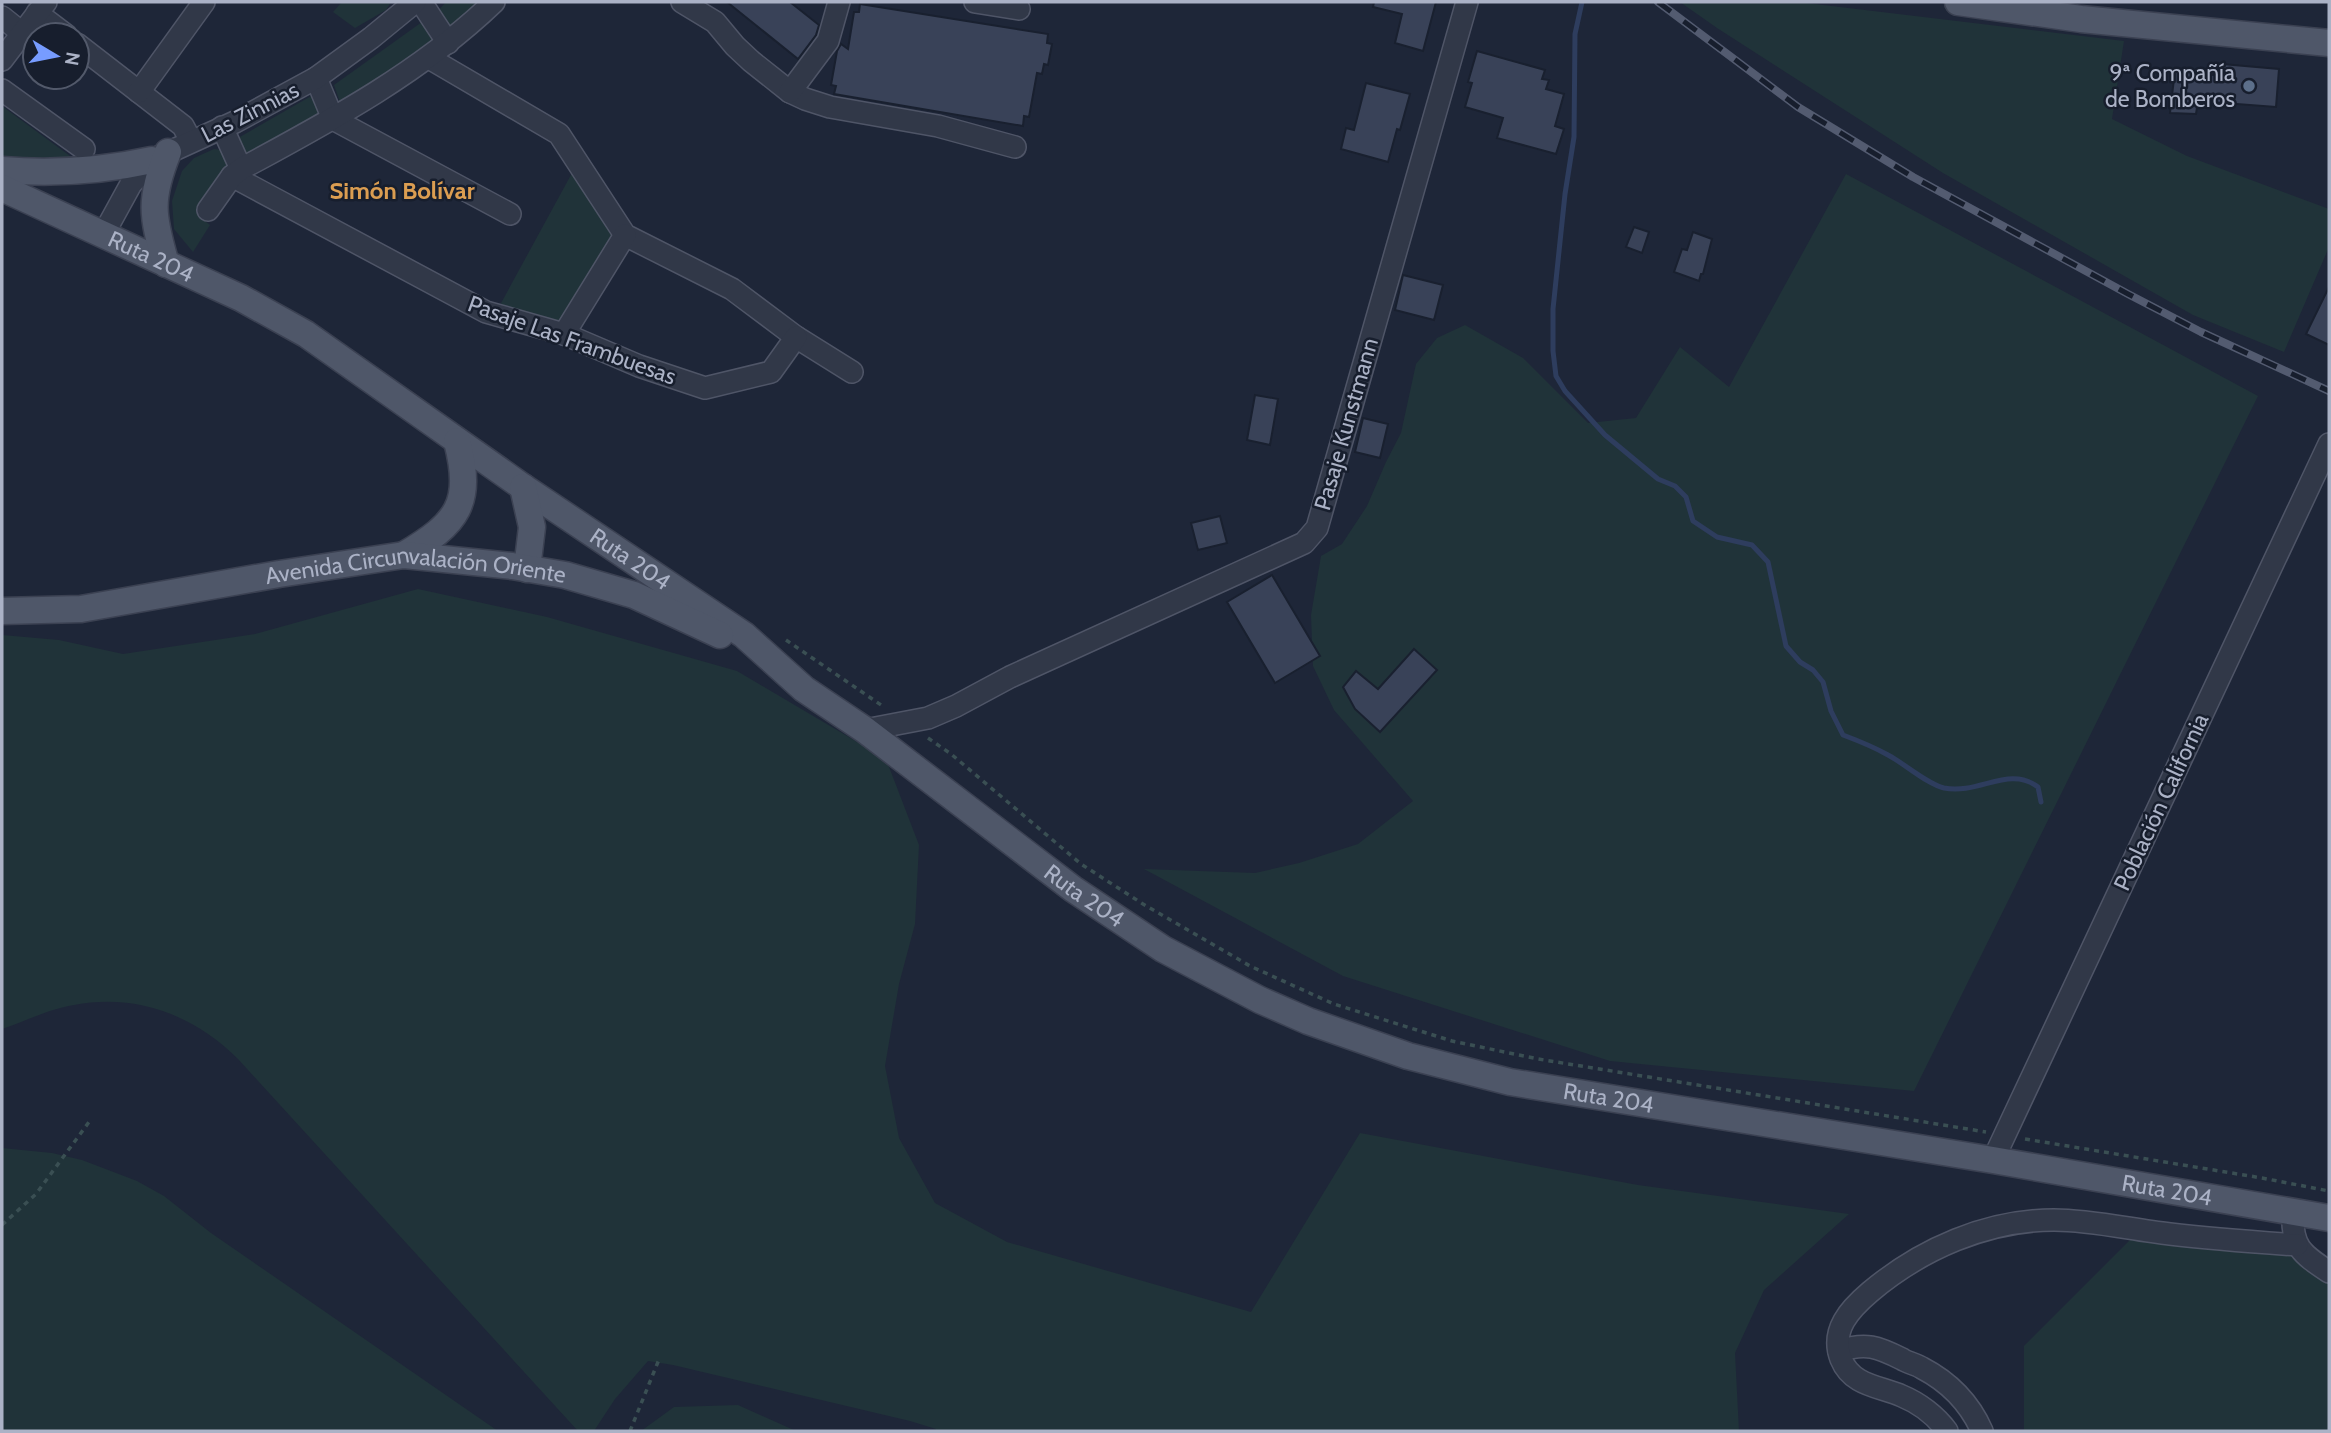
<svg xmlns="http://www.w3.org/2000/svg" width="2331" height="1433" viewBox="0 0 2331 1433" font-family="Cabin,sans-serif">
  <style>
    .green { fill: #203339 }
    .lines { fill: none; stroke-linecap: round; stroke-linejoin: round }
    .stream { stroke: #2e3d5e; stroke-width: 5 }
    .building { fill: #394258; stroke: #19202f; stroke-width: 2 }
    .minor-casing { stroke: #4f5567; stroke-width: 24 }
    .major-casing { stroke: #3b4152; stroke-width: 29 }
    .path { stroke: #3a4f53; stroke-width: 3.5; stroke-dasharray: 5 5; stroke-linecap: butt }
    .minor { stroke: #313848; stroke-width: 21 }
    .major { stroke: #4f5769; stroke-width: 26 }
    .rail-casing { stroke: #535b70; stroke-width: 8 }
    .rail { stroke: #171e2d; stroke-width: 5; stroke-dasharray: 16; stroke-linecap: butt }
    .service-dot { fill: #5c6f8a; stroke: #171e2d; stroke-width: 2.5 }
    .labels { text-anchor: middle; stroke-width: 5; stroke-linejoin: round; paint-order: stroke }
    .poi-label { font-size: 23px; fill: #abb2c6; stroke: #171e2d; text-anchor: end }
    .street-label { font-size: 23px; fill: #abb2c6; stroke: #171e2d }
    .neighbourhood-label { font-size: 24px; font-weight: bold; fill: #db9d51; stroke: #171e2d }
  </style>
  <rect width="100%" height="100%" fill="#1e2638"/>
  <!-- green -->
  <g class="green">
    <polygon points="342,2 391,2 386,10 355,28 333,12"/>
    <polygon points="446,2 480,2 450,29 437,12"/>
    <polygon points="1680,2 1798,2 2124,41 2112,119 2187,156 2329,209 2329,247 2284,352 2193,315 1943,173 1717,28"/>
    <polygon points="422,22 436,40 341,105 334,85"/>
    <polygon points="313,95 321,117 247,157 238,138"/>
    <polygon points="2,106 70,156 71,165 2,161"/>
    <polygon points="214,149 221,150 228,165 199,209 201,218 210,225 193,252 174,229 172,201 182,171 194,158"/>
    <polygon points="572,173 612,234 560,323 500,305"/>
    <polygon points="1846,174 2258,396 1914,1091 1610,1061 1343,976 1144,869 1255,873 1299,863 1358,844 1413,801 1334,710 1313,666 1311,615 1321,556 1342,544 1367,506 1386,462 1401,433 1416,364 1437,338 1465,325 1523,358 1588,423 1636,418 1680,347 1729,387"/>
    <path d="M418,589L547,617L737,671L886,759L919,845L915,924L899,984L885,1066L899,1138L935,1203L1007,1242L1251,1312L1360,1133L1638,1185L1849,1214L1764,1290L1735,1353L1739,1431H935L936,1429L910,1421L673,1365L648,1361L615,1399L594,1431H578L238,1059C194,1015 136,993 74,1005C49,1009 26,1021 2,1029V635L59,640L123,654L255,634Z"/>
    <polygon points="2,1148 52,1153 82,1160 137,1181 164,1196 211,1233 498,1431 2,1431"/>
    <polygon points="2137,1233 2329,1260 2329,1431 2024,1431 2024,1346"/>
    <polygon points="738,1405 796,1431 641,1431 674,1407"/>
  </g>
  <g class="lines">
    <!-- stream -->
    <path class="stream" d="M1582,2L1575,34L1574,137L1565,194L1553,309V351L1556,376L1565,391L1605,435L1658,479L1675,486L1686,497L1693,521L1717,537L1752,545L1768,562L1786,646L1800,662L1813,670L1823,682L1831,711L1843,735C1859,741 1874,747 1888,755C1905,764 1927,784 1944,788C1979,795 2009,765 2038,787L2041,802"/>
  </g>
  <!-- building -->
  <g class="building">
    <polygon points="727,2 790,2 819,25 816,35 798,59"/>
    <polygon points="1374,2 1436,2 1423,51 1395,43 1402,14 1373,7"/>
    <polygon points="860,4 1048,34 1047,43 1052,44 1048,65 1044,64 1042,74 1037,73 1029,117 1024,116 1023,126 834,94 836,86 831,85 837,51 841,44 848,49 854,12 859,12"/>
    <polygon points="1477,51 1545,70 1542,79 1549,80 1546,89 1564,94 1555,126 1564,129 1556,154 1497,138 1503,118 1465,107 1472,83 1468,82"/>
    <polygon points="2222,64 2279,69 2276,107 2198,101 2196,114 2170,113 2175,70 2222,76"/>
    <polygon points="1366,83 1410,94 1400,130 1397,129 1388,162 1341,149 1346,128 1354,130"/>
    <polygon points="1634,227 1649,232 1642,253 1626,247"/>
    <polygon points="1693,232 1712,239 1703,274 1701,274 1699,281 1674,272 1682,249 1687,250"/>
    <polygon points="1403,275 1443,285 1434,320 1395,310"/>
    <polygon points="2329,287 2329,345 2306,334"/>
    <polygon points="1255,395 1278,399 1270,445 1247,440"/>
    <polygon points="1363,418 1388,424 1380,458 1355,452"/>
    <polygon points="1220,516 1227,543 1198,550 1191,523"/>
    <polygon points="1272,575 1320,656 1275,683 1227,602"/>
    <polygon points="1414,649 1437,670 1380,732 1355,709 1343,687 1356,671 1378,689"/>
  </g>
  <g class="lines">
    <!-- minor casing -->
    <g class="minor-casing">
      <g id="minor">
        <polyline points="421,2 448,43"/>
        <polyline points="682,2 715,22 735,46 751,61 790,92 805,99 830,107 938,126 1015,147"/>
        <polyline points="975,2 1019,9"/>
        <polyline points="37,13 66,35"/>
        <polyline points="2,17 22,33"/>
        <polyline points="77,44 183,126 191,141"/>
        <polyline points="429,58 559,134 625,235 732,289 796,337 852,372"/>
        <polyline points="2,60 46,2"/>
        <polyline points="316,78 333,119 510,214"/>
        <polyline points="2,90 84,149"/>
        <polyline points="139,92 204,2"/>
        <polyline points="790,92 828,41 839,2"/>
        <polyline points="222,127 241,169"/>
        <polyline points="232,176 486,312 564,334 639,366 705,388 771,372 796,337"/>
        <path d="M208,210L232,176L241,169C330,121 420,73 494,2"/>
        <polyline points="103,235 131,184 152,160 235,122 316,78 371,38 415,2"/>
        <polyline points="564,334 625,235"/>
        <polyline points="865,730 928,718 956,706 1010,677 1304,543 1317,528 1467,2"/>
        <polyline points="1993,1160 2329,444"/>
        <path d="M2293,1212C2291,1247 2302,1254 2329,1272"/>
        <path d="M1839,1351C1866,1342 1878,1347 1902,1359C1908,1363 1916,1364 1922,1368C1949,1382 1970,1404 1982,1431"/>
        <path d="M1947,1431C1936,1416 1919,1403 1902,1396C1879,1386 1852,1386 1841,1359C1830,1330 1850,1309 1870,1292C1921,1249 1987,1220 2054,1220C2093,1220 2132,1230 2170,1234C2212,1239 2254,1242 2297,1245"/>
      </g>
    </g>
    <!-- major casing -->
    <g class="major-casing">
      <g id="major">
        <polyline points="1958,2 2081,19 2329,43"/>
        <path d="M2,170C53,174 102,171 152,160"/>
        <path id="s1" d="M2,188L241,298L306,334L523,487L744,635L804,689L865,730L1073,889L1163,949L1260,1000L1308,1021L1408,1056L1510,1082L1993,1160L2329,1218"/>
        <path d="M166,264C152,216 149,199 168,152"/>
        <polyline points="523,487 532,527 527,569"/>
        <path d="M404,555C458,523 473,504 457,441"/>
        <path id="s2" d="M2,611L81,609L279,574L404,555L512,566L565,575L634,595L720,635"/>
      </g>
    </g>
    <!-- path -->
    <g class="path">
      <polyline points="786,640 884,707"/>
      <polyline points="928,738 951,754 1081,864 1143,904 1250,966 1334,1004 1452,1041 1538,1059 1986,1132"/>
      <polyline points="2025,1139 2262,1178 2329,1191"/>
      <polyline points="2,1225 36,1194 89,1122"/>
      <polyline points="630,1431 660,1357"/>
    </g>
    <!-- minor -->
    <use href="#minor" class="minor"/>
    <!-- major -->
    <use href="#major" class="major"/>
    <!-- rail casing -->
    <g class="rail-casing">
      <polyline id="rail" points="1658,2 1798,107 1913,177 2128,294 2201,332 2329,391"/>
    </g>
    <!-- rail -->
    <use href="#rail" class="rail"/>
  </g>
  <!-- markers -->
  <circle class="service-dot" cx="2249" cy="86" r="7"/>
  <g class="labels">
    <!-- poi labels -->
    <g class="poi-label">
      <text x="2235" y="81">9ª Compañía<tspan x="2235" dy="26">de Bomberos</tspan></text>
    </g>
    <!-- street labels -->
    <g class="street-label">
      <text transform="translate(250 112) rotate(-27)" y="8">Las Zinnias</text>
      <text dy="8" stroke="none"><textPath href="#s1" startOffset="164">Ruta 204</textPath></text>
      <text transform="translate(572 340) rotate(20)" y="8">Pasaje Las Frambuesas</text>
      <text transform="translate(1346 424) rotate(-74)" y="8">Pasaje Kunstmann</text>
      <text dy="8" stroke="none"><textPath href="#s1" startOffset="732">Ruta 204</textPath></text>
      <text dy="8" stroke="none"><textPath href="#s2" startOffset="418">Avenida Circunvalación Oriente</textPath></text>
      <text transform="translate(2161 802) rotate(-65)" y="8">Población California</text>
      <text dy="8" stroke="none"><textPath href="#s1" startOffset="1298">Ruta 204</textPath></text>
      <text dy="8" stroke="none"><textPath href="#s1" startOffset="1866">Ruta 204</textPath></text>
      <text dy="8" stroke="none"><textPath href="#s1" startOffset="2432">Ruta 204</textPath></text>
    </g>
    <!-- neighbourhood labels -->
    <g class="neighbourhood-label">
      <text x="402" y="199">Simón Bolívar</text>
    </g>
  </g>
  <!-- border -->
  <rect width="2331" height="1433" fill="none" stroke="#abb2c6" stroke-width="7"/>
  <!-- north arrow -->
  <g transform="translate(56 56) rotate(100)"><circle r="33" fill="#171e2d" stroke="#52596a" stroke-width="2"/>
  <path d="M0-5L12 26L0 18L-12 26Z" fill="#779cff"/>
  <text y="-10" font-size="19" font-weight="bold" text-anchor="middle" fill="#abb2c6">N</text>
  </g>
</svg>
